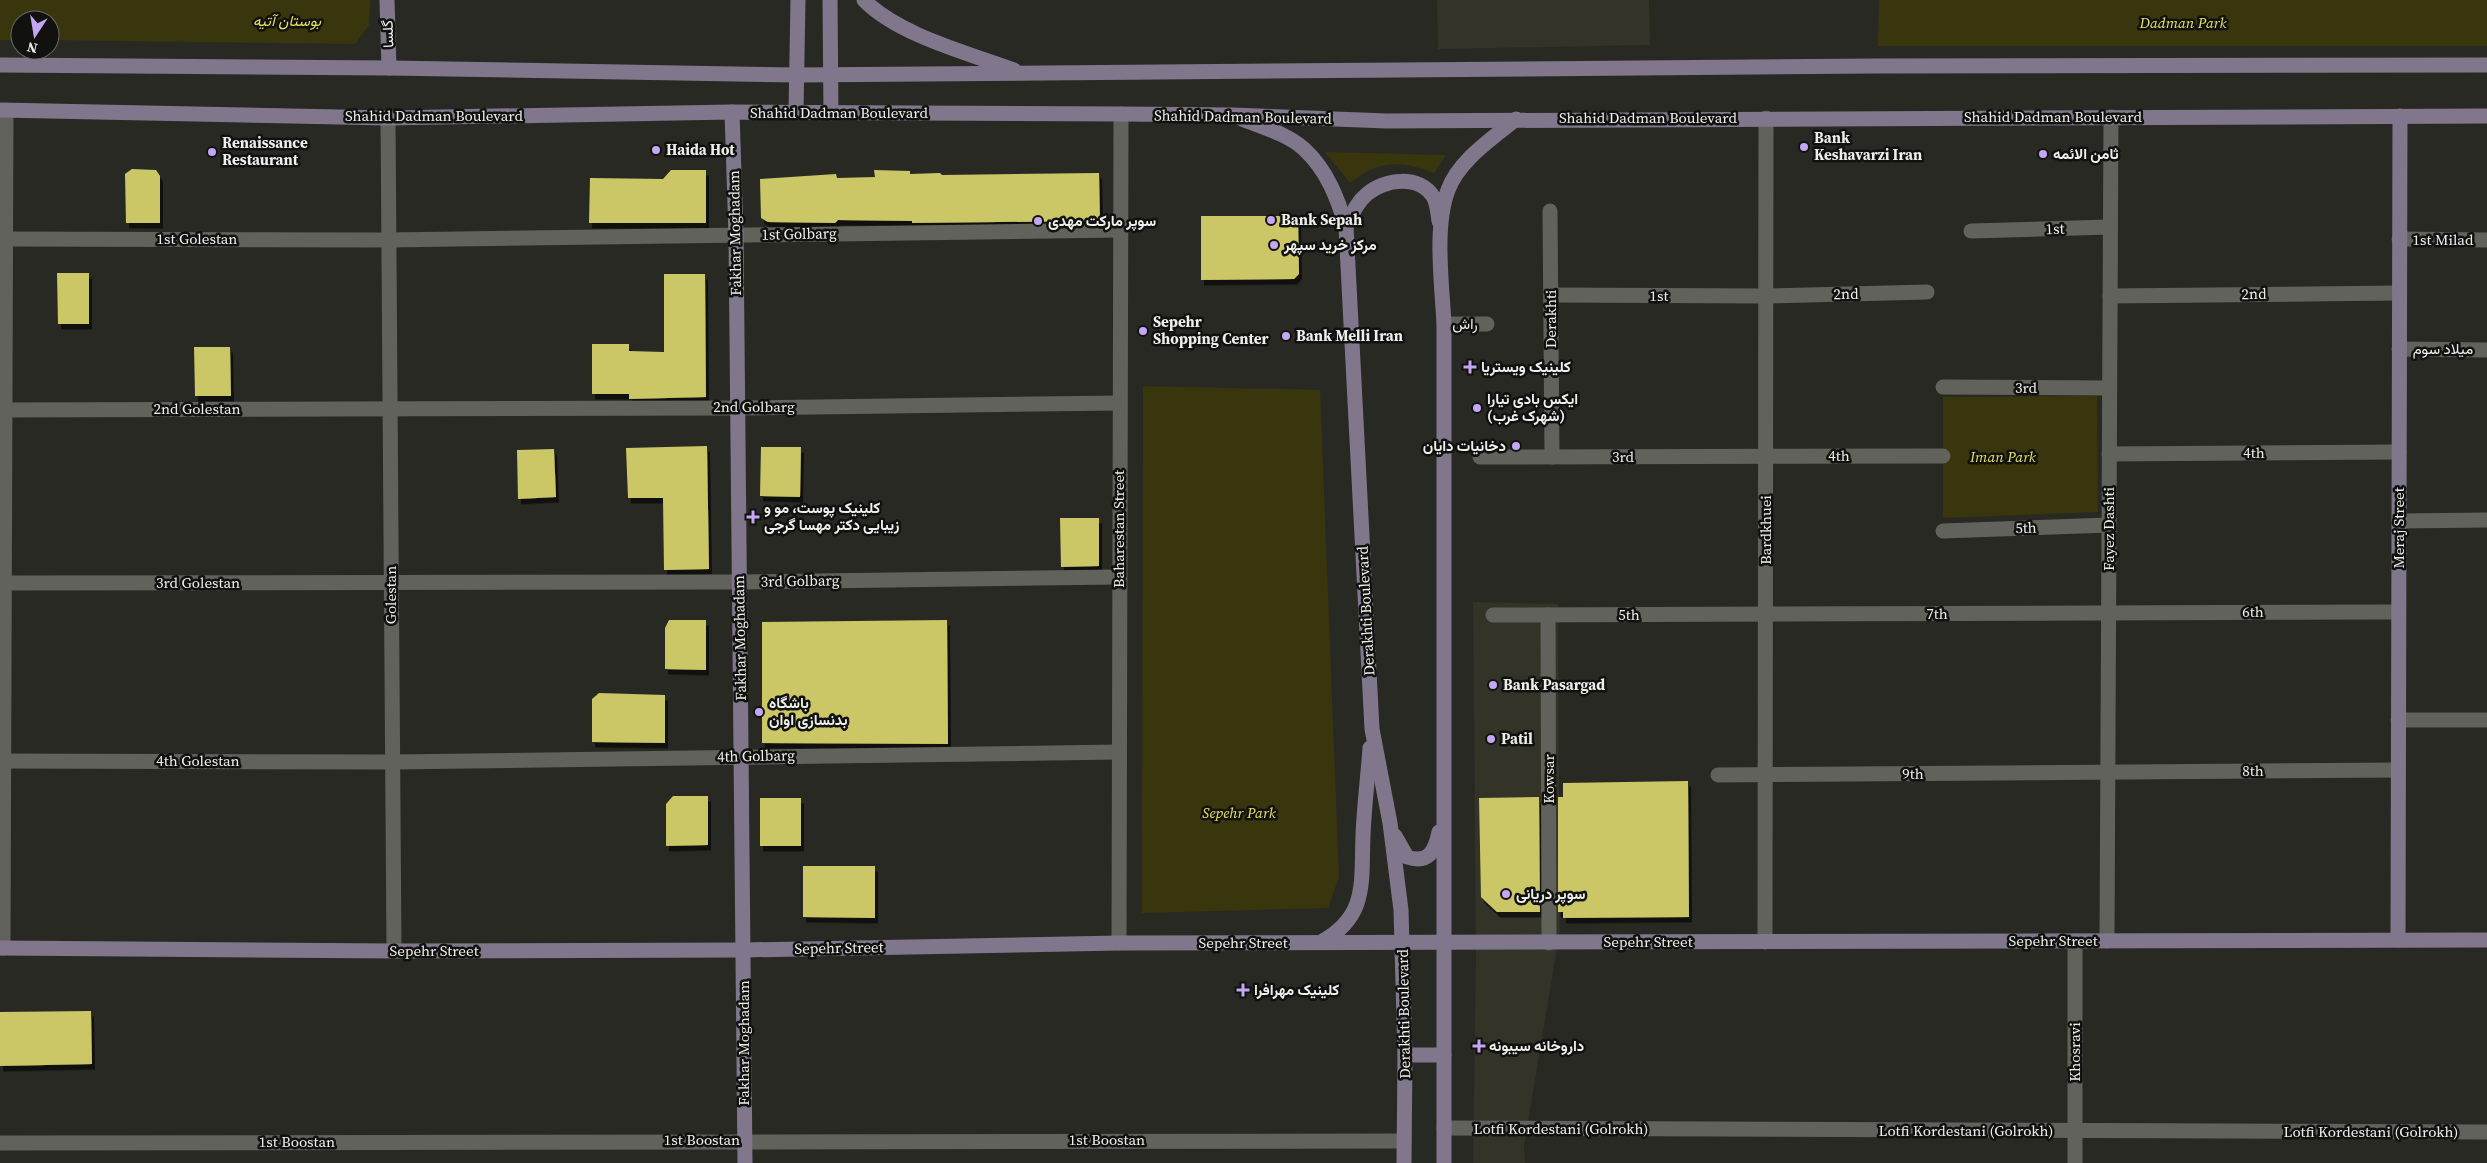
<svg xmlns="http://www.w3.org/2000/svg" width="2487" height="1163" viewBox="0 0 2487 1163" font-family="'Source Serif 4',Vazirmatn,serif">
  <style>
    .built { fill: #333328 }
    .green { fill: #39360d }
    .building { fill: #cbc766; filter: url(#shadow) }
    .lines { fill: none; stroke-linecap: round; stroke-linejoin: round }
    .street { stroke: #62625c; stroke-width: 15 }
    .secondary { stroke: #81778d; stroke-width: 15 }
    .poi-dot { fill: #c3a7f2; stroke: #11110f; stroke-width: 2 }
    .labels { text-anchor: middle; stroke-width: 5; stroke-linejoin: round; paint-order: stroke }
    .park-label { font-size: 15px; font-style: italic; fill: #e7e160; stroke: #11110f }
    .street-label { font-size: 15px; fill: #eeeeea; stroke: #11110f }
    .poi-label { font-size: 15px; font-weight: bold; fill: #eeeeea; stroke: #11110f; text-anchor: start }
  </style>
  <defs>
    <filter id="shadow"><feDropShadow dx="3" dy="5.5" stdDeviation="0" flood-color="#0009"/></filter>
  </defs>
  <rect width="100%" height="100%" fill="#292924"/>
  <!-- built -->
  <g class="built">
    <polygon points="1437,0 1649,0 1650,45 1438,49"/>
    <polygon points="1473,602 1558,604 1560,930 1524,1146 1525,1163 1473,1163 1476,953"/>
  </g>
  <!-- green -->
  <g class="green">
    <polygon points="0,0 370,0 369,25 355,44 50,40 50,20 20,20 20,40 0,40"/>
    <polygon points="1879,0 2487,0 2487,46 1878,46"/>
    <path d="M1325,152L1446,155L1434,173C1401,161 1380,159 1350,183Z"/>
    <polygon points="1143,386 1320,390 1339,877 1328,908 1142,913"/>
    <polygon points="2097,396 2098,512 1943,518 1943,397"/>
  </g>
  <!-- building -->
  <g class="building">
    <polygon points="132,169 156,170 160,176 160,223 126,223 125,174"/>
    <polygon points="671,170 706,170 706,223 589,223 590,178 663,179"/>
    <polygon points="874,170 910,171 910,174 940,173 942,175 1099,173 1100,221 912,223 912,221 838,220 835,223 768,222 761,218 760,179 836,174 837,178 875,177"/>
    <polygon points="1201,216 1298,216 1299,274 1294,279 1201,280"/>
    <polygon points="57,273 89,273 89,324 58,324"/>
    <polygon points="664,274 705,274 706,397 629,399 629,394 592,394 592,344 629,344 629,351 664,352"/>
    <polygon points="194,347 230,347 231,396 195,396"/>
    <polygon points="707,446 709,569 664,570 663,498 628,498 626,448"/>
    <polygon points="761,447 801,447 800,497 760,496"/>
    <polygon points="554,449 556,497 518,499 517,450"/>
    <polygon points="1060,518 1099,518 1099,566 1061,567"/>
    <polygon points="669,620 706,620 706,670 665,669 665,628"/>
    <polygon points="947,620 948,744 762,743 762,622"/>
    <polygon points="599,693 665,695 665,743 592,742 592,699"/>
    <polygon points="1688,781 1689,917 1563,918 1563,912 1558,912 1558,797 1563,797 1563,783"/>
    <polygon points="673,796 708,796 708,845 666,846 666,804"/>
    <polygon points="1539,797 1540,912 1497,912 1481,897 1479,798"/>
    <rect x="760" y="798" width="41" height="48"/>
    <polygon points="803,866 875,866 875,918 803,917"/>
    <polygon points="91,1011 92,1064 0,1066 0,1012"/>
  </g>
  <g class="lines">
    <!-- street -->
    <g class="street">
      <polyline points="388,118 394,951"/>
      <polyline points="1550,211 1552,457"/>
      <polyline points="1971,231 2110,227"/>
      <polyline points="0,239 388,240 1119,230"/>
      <polyline points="2399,239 2487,240"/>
      <polyline points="1551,295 1766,296 1927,292"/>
      <polyline points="2110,296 2399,293"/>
      <polyline points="1444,324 1487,324"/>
      <polyline points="2399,349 2487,350"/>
      <polyline points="1943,387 2109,388"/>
      <polyline points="0,410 738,408 1119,403"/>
      <polyline points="2109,454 2399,452"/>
      <polyline points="1480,457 1943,456"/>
      <polyline points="2399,521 2487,520"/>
      <polyline points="1943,531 2109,525"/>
      <polyline points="0,583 740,582 1119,577"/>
      <polyline points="1493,615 2398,612"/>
      <polyline points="1548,615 1549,943"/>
      <polyline points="2398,720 2487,720"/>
      <polyline points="0,761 392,762 1119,752"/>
      <polyline points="1718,775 2398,770"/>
      <polyline points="2075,941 2075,1163"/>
      <polyline points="2107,941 2111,117"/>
      <polyline points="1765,942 1766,118"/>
      <polyline points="1119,943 1121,114"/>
      <polyline points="3,948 6,110"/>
      <polyline points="1444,1128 2487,1132"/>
      <polyline points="0,1143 1404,1141"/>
    </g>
    <!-- secondary -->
    <g class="secondary">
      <polyline points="387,0 389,68"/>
      <polyline points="830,0 831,113"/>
      <path d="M864,0C898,35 968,53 1014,70"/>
      <polyline points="0,65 389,68 797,75 1874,66 2487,65"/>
      <polyline points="0,110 388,118 732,112 1121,114 1232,115 1387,121 2487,116"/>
      <polyline points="732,112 736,235 745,1163"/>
      <polyline points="796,112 798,0"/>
      <path d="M1242,119C1262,127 1288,134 1304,149C1327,170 1338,199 1346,227L1372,729L1390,823L1401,910L1405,1055L1404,1163"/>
      <path d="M1346,227C1352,215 1356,203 1367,194C1384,179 1420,174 1434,198C1437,204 1438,214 1439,221"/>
      <path d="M1395,836L1407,857C1428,864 1435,852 1439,832"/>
      <polyline points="2398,940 2400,116"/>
      <path d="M1321,942C1368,917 1361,882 1363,836C1364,807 1368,777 1370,748"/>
      <polyline points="0,948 394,951 743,950 1119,943 2487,940"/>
      <polyline points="1405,1055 1444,1055"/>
      <path d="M1444,1163V324C1442,284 1434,227 1448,190C1459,160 1492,139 1516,119"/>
    </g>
  </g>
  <!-- markers -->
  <g class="poi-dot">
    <circle cx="1804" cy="147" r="5"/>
    <circle cx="656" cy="150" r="5"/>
    <circle cx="212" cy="152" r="5"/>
    <circle cx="2043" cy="154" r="5"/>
    <circle cx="1271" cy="220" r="5"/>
    <circle cx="1038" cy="221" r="5"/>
    <circle cx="1274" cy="245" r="5"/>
    <circle cx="1143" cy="331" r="5"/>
    <circle cx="1286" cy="336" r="5"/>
    <path d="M1467.5 359.5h5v5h5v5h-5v5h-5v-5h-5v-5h5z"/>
    <circle cx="1477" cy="408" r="5"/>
    <circle cx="1516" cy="446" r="5"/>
    <path d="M750.5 509.5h5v5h5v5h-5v5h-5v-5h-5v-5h5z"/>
    <circle cx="1493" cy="685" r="5"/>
    <circle cx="759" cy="712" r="5"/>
    <circle cx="1491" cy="739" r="5"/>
    <circle cx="1506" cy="894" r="5"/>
    <path d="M1240.5 982.5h5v5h5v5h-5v5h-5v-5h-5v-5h5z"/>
    <path d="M1476.5 1038.5h5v5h5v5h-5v5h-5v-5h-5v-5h5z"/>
  </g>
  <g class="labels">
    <!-- park labels -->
    <g class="park-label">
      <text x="287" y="26">بوستان آتیه</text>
      <text x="2183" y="28">Dadman Park</text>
      <text x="2003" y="462">Iman Park</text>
      <text x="1239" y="818">Sepehr Park</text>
    </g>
    <!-- street labels -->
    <g class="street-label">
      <text transform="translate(388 34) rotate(-92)" y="5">گلسا</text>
      <text x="839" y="118">Shahid Dadman Boulevard</text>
      <text x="434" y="121">Shahid Dadman Boulevard</text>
      <text transform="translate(1243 117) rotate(1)" y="5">Shahid Dadman Boulevard</text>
      <text x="2053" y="122">Shahid Dadman Boulevard</text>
      <text x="1648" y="123">Shahid Dadman Boulevard</text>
      <text transform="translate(2055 229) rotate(-2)" y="5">1st</text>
      <text transform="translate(735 233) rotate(-91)" y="5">Fakhar Moghadam</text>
      <text transform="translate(799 234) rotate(-1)" y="5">1st Golbarg</text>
      <text x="197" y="244">1st Golestan</text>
      <text x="2443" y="245">1st Milad</text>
      <text transform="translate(1846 294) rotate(-1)" y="5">2nd</text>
      <text transform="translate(2254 294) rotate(-1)" y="5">2nd</text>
      <text x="1659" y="301">1st</text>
      <text transform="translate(1551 319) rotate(-90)" y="5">Derakhti</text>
      <text transform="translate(1465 324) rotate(1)" y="5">راش</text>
      <text x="2443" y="354">میلاد سوم</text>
      <text x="2026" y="393">3rd</text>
      <text x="754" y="412">2nd Golbarg</text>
      <text x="197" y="414">2nd Golestan</text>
      <text x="2254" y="458">4th</text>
      <text x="1839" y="461">4th</text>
      <text x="1623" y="462">3rd</text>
      <text transform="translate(2026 528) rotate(-2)" y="5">5th</text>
      <text transform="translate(2399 528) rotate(-90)" y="5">Meraj Street</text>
      <text transform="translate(1119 529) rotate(-90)" y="5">Baharestan Street</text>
      <text transform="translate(2109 529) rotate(-90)" y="5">Fayez Dashti</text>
      <text transform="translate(1766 530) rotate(-90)" y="5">Bardkhuei</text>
      <text transform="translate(800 581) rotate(-1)" y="5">3rd Golbarg</text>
      <text x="198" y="588">3rd Golestan</text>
      <text transform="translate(391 595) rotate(-90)" y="5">Golestan</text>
      <text transform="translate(1366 611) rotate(-93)" y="5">Derakhti Boulevard</text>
      <text x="2253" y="617">6th</text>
      <text x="1937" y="619">7th</text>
      <text x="1629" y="620">5th</text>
      <text transform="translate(740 638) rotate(-91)" y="5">Fakhar Moghadam</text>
      <text transform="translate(756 756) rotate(-1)" y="5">4th Golbarg</text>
      <text x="198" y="766">4th Golestan</text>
      <text x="2253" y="776">8th</text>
      <text x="1913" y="779">9th</text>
      <text transform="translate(1549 779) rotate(-90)" y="5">Kowsar</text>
      <text x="2053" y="946">Sepehr Street</text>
      <text x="1648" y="947">Sepehr Street</text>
      <text x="1243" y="948">Sepehr Street</text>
      <text transform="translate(839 948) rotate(-1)" y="5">Sepehr Street</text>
      <text x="434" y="956">Sepehr Street</text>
      <text transform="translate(1404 1014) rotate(-91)" y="5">Derakhti Boulevard</text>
      <text transform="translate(744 1043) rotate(-90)" y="5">Fakhar Moghadam</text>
      <text transform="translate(2075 1052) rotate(-90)" y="5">Khosravi</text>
      <text x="1561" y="1134">Lotfi Kordestani (Golrokh)</text>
      <text x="1966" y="1136">Lotfi Kordestani (Golrokh)</text>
      <text x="2371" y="1137">Lotfi Kordestani (Golrokh)</text>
      <text x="702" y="1145">1st Boostan</text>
      <text x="1107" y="1145">1st Boostan</text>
      <text x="297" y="1147">1st Boostan</text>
    </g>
    <!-- poi labels -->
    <g class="poi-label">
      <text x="1814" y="143">Bank<tspan x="1814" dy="17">Keshavarzi Iran</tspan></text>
      <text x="222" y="148">Renaissance<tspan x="222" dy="17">Restaurant</tspan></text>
      <text x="666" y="155">Haida Hot</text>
      <text x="2053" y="159">ثامن الائمه</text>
      <text x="1281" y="225">Bank Sepah</text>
      <text x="1048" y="226">سوپر مارکت مهدی</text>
      <text x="1284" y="250">مرکز خرید سپهر</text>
      <text x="1153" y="327">Sepehr<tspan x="1153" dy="17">Shopping Center</tspan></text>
      <text x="1296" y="341">Bank Melli Iran</text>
      <text x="1481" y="372">کلینیک ویستریا</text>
      <text x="1487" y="404">ایکس بادی تیارا<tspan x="1487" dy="17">(شهرک غرب)</tspan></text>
      <text x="1506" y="451" text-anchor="end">دخانیات دایان</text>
      <text x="764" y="513">کلینیک پوست، مو و<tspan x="764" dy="17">زیبایی دکتر مهسا گرجی</tspan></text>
      <text x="1503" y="690">Bank Pasargad</text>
      <text x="769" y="708">باشگاه<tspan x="769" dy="17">بدنسازی اوان</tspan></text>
      <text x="1501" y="744">Patil</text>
      <text x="1516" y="899">سوپر دریانی</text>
      <text x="1254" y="995">کلینیک مهرافرا</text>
      <text x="1489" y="1051">داروخانه سیبونه</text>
    </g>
  </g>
  <!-- north arrow -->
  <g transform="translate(35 35) rotate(192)"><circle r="24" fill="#11110f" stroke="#696967"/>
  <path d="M0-4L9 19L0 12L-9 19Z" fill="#c3a7f2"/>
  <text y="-8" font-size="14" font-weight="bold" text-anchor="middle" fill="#eeeeea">N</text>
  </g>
</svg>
